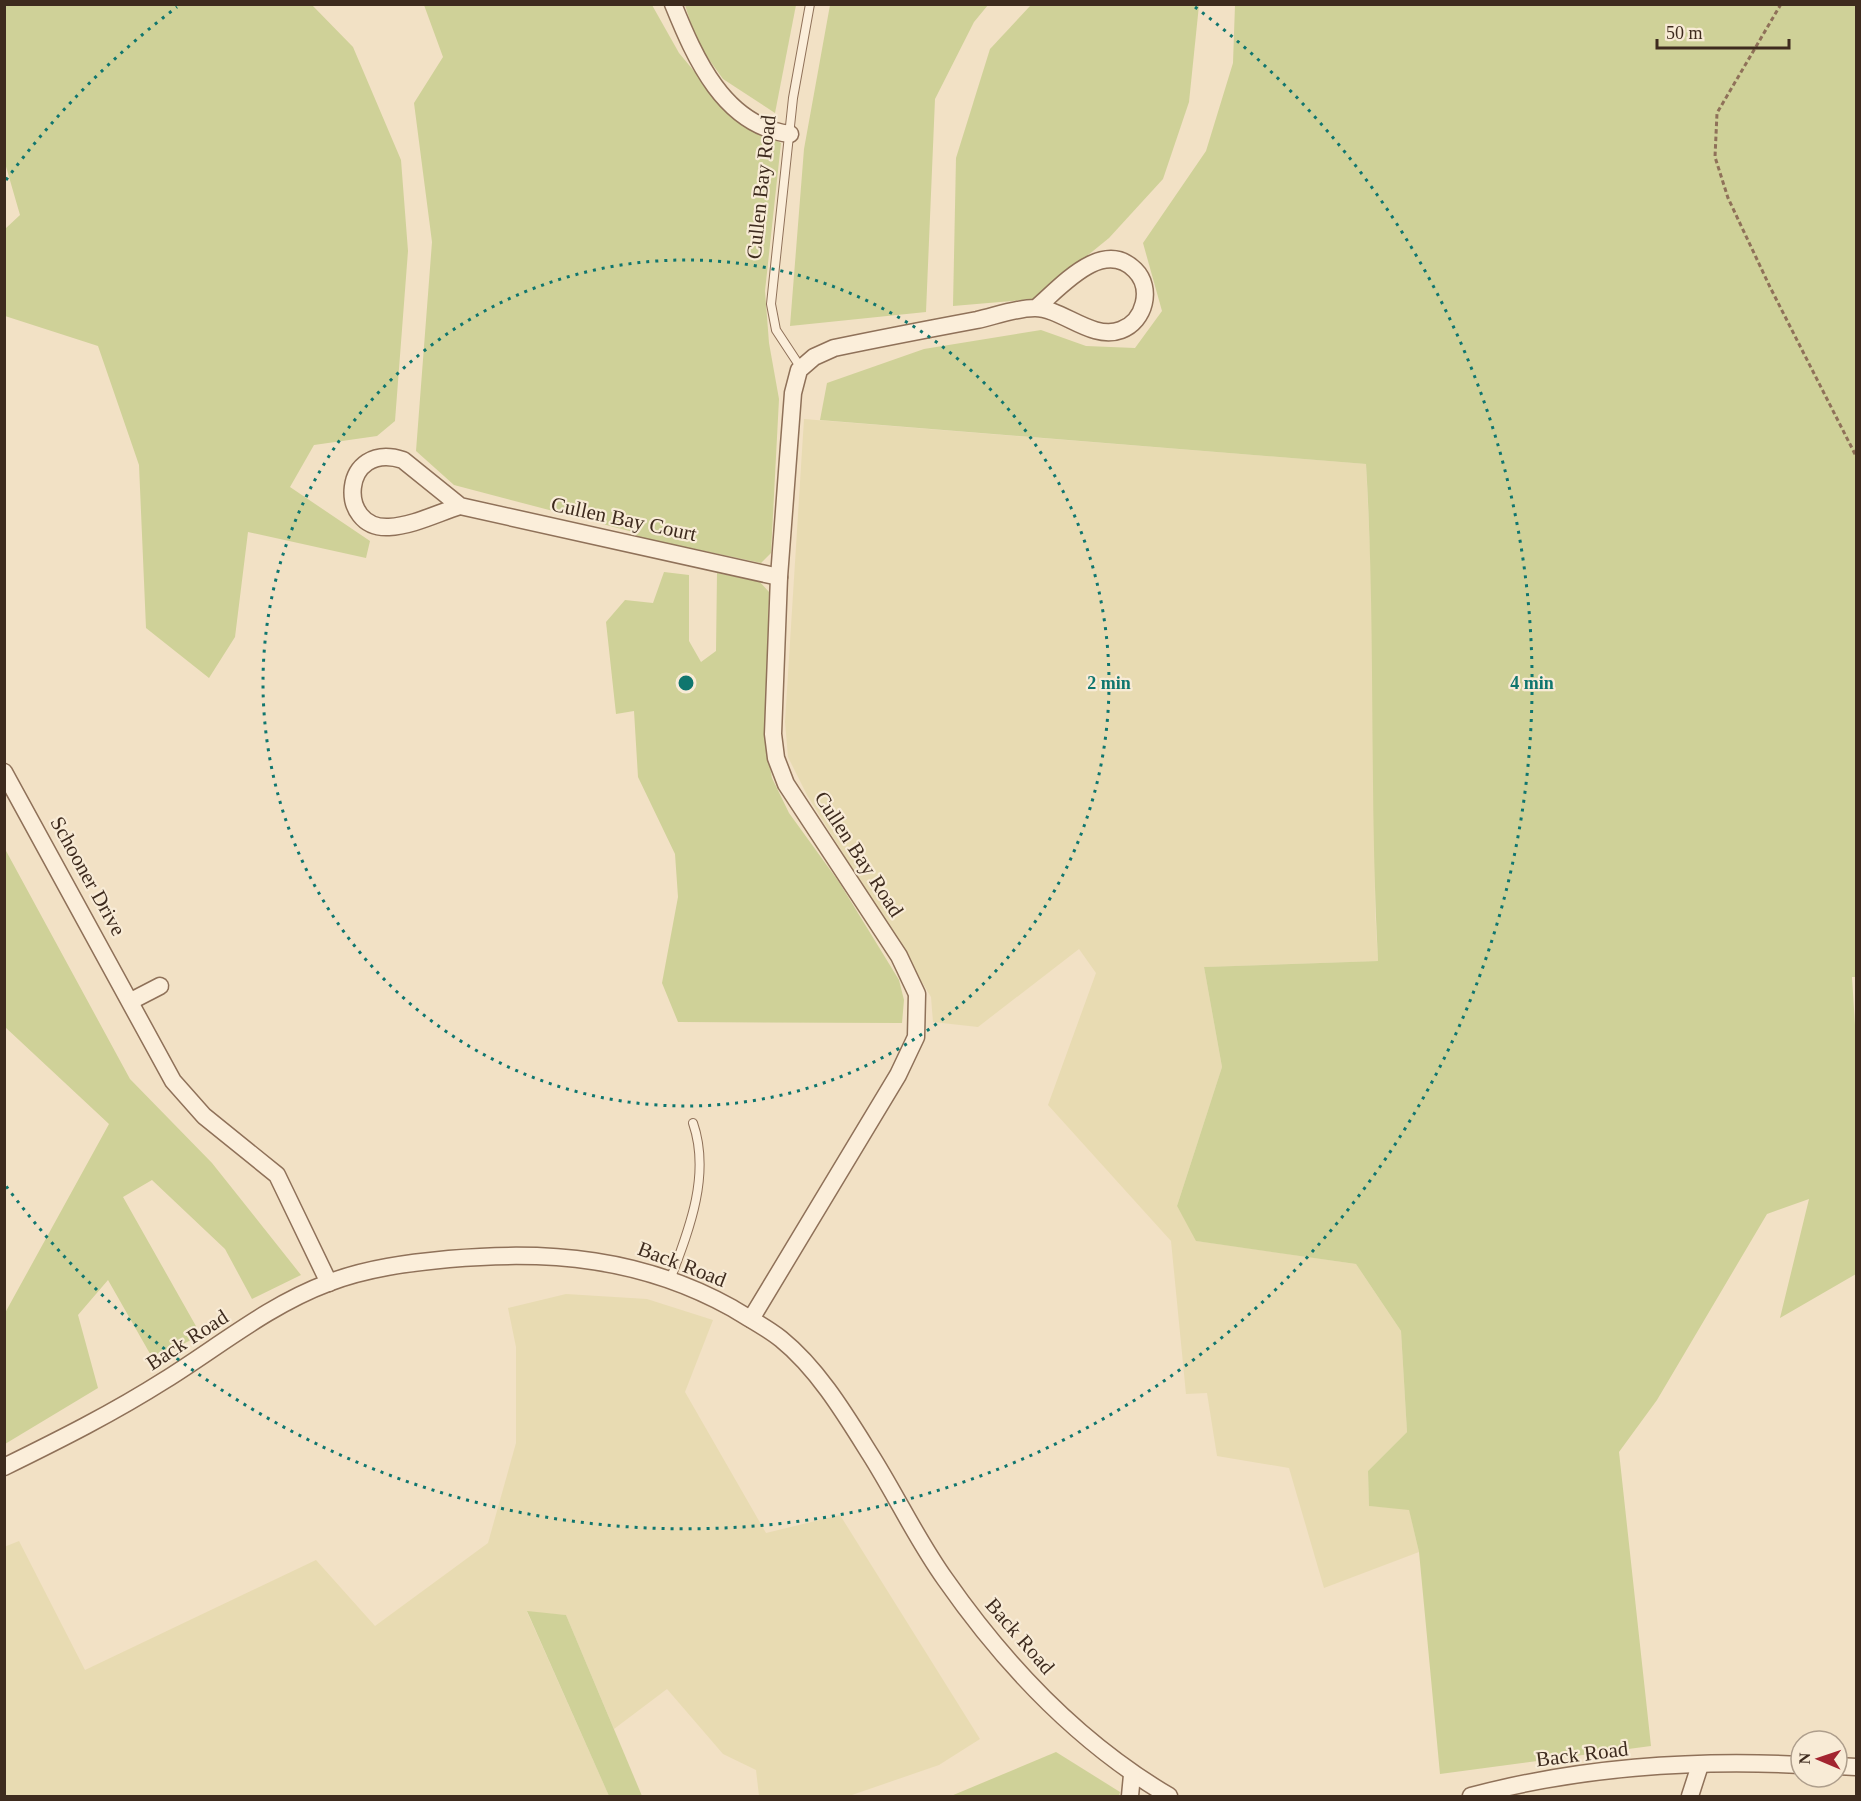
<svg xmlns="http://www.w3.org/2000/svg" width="1861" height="1801" viewBox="0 0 1861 1801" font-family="Georgia,serif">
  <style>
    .farmland { fill: #e8dbb2 }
    .green { fill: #cfd198 }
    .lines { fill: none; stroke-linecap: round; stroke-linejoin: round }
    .lane-casing { stroke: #8f7159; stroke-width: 10 }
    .street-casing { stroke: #8f7159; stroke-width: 19 }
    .path { stroke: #8f7159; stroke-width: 3; stroke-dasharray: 4.5 3; stroke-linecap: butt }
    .lane { stroke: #fbeeda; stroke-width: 8 }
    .street { stroke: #fbeeda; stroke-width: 16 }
    .ring { fill: none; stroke: #0f766e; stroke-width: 3; stroke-dasharray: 3 6 }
    .labels { text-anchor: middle; stroke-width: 4.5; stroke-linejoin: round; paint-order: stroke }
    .street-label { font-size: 21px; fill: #3e2b1e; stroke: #f8ebd6 }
    .centre { fill: #0f766e; stroke: #f8ebd6; stroke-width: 3 }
    .ring-label { font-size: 18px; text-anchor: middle; font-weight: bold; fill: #0f766e; stroke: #f8ebd6; stroke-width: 4.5; stroke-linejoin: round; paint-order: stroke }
  </style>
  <rect width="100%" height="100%" fill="#f2e1c5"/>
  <!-- farmland -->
  <g class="farmland">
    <polygon points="804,419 1366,464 1373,613 1375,910 1378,961 1204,967 1222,1067 1177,1206 1197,1241 1356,1264 1401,1331 1407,1432 1368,1471 1369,1506 1409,1509 1419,1552 1324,1588 1289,1468 1217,1456 1207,1393 1186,1394 1171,1241 1048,1105 1096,973 1079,949 978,1027 933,1022 931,997 807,795 788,757 785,722"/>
    <polygon points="566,1294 647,1299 713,1320 685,1392 766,1533 840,1515 980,1739 939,1765 849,1796 759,1796 756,1770 723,1754 667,1689 614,1729 566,1615 527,1612 609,1796 5,1796 4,1547 19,1541 85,1670 316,1560 375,1626 488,1543 516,1443 516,1347 508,1308"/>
  </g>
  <!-- green -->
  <g class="green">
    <polygon points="5,4 312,5 353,47 401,160 408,251 395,421 377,436 314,445 290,487 370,541 366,558 248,532 235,637 209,678 146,628 139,465 98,346 5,316 5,229 20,215 5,163"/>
    <polygon points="424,5 652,5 679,53 734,119 781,143 765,291 769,343 779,399 771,553 761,563 638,537 633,532 454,485 416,451 432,242 414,103 443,57"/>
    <polygon points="685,5 796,5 775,113 723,79 697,43"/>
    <polygon points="830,5 988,5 974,22 935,99 926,312 790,326 804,149"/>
    <polygon points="1031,5 1199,5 1189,102 1163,179 1109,238 1034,299 953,306 956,158 990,49"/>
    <path d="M1235,5H1856V977H1852L1856,1041V1274L1780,1318L1809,1199L1767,1214L1657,1400L1619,1452L1651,1746L1440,1774L1419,1552L1409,1510L1369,1506L1368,1471L1407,1432L1401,1331L1356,1264L1196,1241L1177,1206L1222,1067L1204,967L1378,961C1369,795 1376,629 1366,464L820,420L827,383L924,349L1041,330L1086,346L1135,348L1162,311L1143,243L1206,151L1233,63Z"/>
    <polygon points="664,572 689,575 689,641 701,662 716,651 717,573 760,582 769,592 765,738 772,778 789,813 839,882 899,980 904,1000 902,1023 678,1022 662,983 678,897 675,854 638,777 634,711 616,714 606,622 625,600 653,603"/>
    <polygon points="5,849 130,1079 212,1163 301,1275 252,1299 225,1249 152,1180 123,1197 201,1335 153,1359 108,1280 78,1315 98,1388 5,1444 5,1313 109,1124 5,1027"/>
    <polygon points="527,1611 566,1615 642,1796 609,1796"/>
    <polygon points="1056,1752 1120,1792 1119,1796 951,1796"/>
  </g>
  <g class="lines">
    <!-- lane casing -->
    <g class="lane-casing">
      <g id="lane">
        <polyline points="801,368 776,330 771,304 793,98 810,4"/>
        <path d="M670,1280C689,1230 711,1175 693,1123"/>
      </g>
    </g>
    <!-- street casing -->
    <g class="street-casing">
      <g id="street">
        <path d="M673,4C695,58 724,126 790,134"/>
        <path d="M460,506C438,513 412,526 389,527C336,530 341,440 403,460L460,506L779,577"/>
        <polyline points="4,772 173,1081 204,1116 277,1175 329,1283"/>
        <polyline points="131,1001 160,986"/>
        <path d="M751,1319L898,1075L916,1037L917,994L899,956L786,784L776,758L773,734L779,577L793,393L799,370L814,357L834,348C882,338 929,329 977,320C995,316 1016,308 1035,308C1062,308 1092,341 1121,330C1145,321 1153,288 1135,270C1102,237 1060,288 1036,308"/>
        <path d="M4,1467C59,1440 113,1413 165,1380C218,1347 269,1305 328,1283C367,1268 408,1263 449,1259C550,1250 642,1258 732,1308C748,1318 766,1327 781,1339C818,1369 845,1414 870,1454C896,1495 917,1540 945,1579C1005,1665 1079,1743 1169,1796"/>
        <polyline points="1837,1766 1856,1767"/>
        <polyline points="1130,1796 1132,1775"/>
        <path d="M1471,1796C1576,1768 1692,1759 1801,1765"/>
        <polyline points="1690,1796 1700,1765"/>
      </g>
    </g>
    <!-- path -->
    <polyline class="path" points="1781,4 1717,113 1715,157 1728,198 1770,287 1856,456"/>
    <!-- lane -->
    <use href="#lane" class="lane"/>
    <!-- street -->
    <use href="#street" class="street"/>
  </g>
  <!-- distance rings -->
  <g class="ring">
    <circle cx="686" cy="683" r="423"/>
    <path d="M6 180A846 846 0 0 1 177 7M1195 7A846 846 0 1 1 6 1186"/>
  </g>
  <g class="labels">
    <!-- street labels -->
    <g class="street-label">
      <text transform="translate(761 187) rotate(-84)" y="7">Cullen Bay Road</text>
      <text transform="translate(624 519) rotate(12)" y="7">Cullen Bay Court</text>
      <text transform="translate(859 854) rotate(57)" y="7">Cullen Bay Road</text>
      <text transform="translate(88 876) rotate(61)" y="7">Schooner Drive</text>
      <text transform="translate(682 1264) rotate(21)" y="7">Back Road</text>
      <text transform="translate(187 1340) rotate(-33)" y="7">Back Road</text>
      <text transform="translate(1020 1636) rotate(49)" y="7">Back Road</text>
      <text transform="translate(1582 1754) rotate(-7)" y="7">Back Road</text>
    </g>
  </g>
  <circle cx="686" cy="683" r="9" class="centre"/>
  <g class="ring-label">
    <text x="1109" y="689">2 min</text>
    <text x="1532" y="689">4 min</text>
  </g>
  <!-- border -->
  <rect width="1861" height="1801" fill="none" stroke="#3e2b1e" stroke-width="12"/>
  <!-- north arrow -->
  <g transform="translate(1819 1759) rotate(272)"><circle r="28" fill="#f8ebd6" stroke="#ae9e8c" stroke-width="1.5"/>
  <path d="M0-4.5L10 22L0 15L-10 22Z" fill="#a32430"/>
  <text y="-9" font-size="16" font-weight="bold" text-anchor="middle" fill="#3e2b1e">N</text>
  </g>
  <!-- scale -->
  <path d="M1657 39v9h132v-9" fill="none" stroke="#3e2b1e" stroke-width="3"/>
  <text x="1666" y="39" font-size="18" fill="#3e2b1e" stroke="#f8ebd6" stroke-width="4.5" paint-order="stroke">50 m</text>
</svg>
